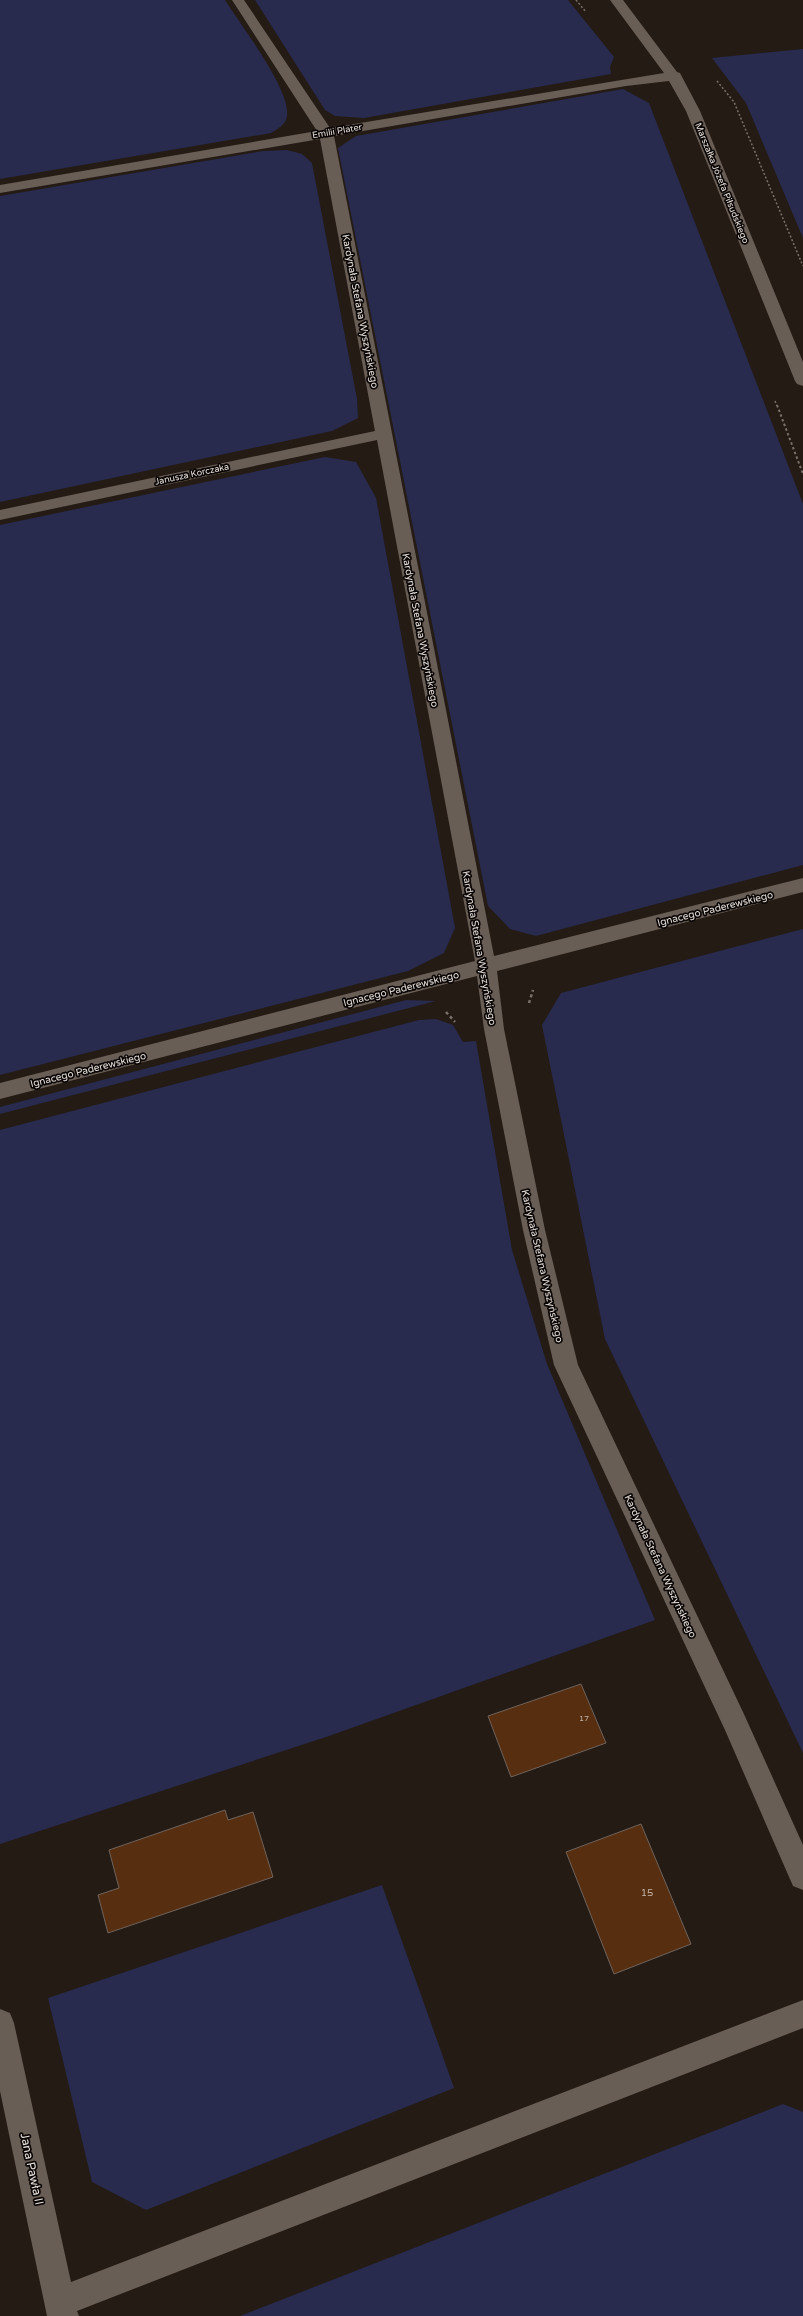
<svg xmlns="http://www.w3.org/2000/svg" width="803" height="2316" viewBox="0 0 803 2316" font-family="'Varela Round',sans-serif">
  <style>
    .green { fill: #282a4e }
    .building { fill: #572f10; stroke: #6f635c }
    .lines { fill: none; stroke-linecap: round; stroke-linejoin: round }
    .path-far2 { stroke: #79716c; stroke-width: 1.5; stroke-dasharray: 2 2; stroke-linecap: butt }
    .path-far1 { stroke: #79716c; stroke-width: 2; stroke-dasharray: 2.5 2.5; stroke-linecap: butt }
    .path { stroke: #79716c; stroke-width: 2.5; stroke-dasharray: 3 3; stroke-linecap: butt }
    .street { fill: #695e56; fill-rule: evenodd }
    .labels { text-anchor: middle; stroke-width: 3.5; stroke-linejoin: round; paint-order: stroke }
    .number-label { font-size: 8px; fill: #c3b4a9 }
    .far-street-label { font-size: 9px; fill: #e7e0dc; stroke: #0a0605 }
    .street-label { font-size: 10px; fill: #e7e0dc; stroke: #0a0605 }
    .near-number-label { font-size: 10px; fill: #c3b4a9 }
    .near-street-label { font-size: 12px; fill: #e7e0dc; stroke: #0a0605 }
  </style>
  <rect width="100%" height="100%" fill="#241b14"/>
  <!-- green -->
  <g class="green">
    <path d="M0,0H225C240,24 291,90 287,116C286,125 277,129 271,133L0,179Z"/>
    <polygon points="255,0 568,0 614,57 610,67 611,74 364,118 335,116 325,110"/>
    <polygon points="803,49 803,238 746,103 712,58"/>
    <polygon points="623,89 649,103 803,504 803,865 536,936 510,929 488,906 338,148 356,136"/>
    <polygon points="287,150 302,154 312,163 357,399 358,418 332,431 0,502 0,196 263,151"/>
    <polygon points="325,457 356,462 376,498 455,928 444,953 408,971 0,1075 0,525"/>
    <polygon points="803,929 803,1753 605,1339 542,1025 561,993"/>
    <polygon points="406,1000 436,1001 0,1114 0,1107"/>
    <polygon points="436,1019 453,1025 463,1042 476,1041 512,1250 547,1364 655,1620 329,1736 0,1844 0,1130 419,1020"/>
    <polygon points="382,1885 454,2088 146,2210 92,2182 48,1998"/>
    <polygon points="783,2104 803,2112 803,2316 240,2316"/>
  </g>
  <!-- building -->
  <g class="building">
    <polygon points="581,1684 606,1743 511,1777 488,1716"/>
    <polygon points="225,1810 228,1820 253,1812 273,1877 108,1933 98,1895 119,1888 109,1850"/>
    <polygon points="641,1824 691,1944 614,1974 566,1852"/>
  </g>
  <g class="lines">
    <!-- path-far2 -->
    <g class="path-far2">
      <polyline points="576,0 586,12"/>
      <polyline points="717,81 734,102 803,266"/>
      <polyline points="775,401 777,406"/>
    </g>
    <!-- path-far1 -->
    <polyline class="path-far1" points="777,405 803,474"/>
    <!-- path -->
    <g class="path">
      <polyline points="529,1003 533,990"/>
      <polyline points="446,1012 455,1022"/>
    </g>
    <!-- street -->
    <g class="street">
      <polygon points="232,0 244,0 330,128 664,73 610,0 623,0 677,72 680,73 700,111 803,362 803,386 797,384 795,381 686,111 669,81 626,86 334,136 494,956 803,878 803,892 497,971 504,1029 545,1230 578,1365 743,1712 803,1845 803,1890 793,1886 725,1730 554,1365 523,1230 484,1029 477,976 0,1099 0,1083 475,961 377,440 0,520 0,510 375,431 320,139 0,193 0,185 317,131"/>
      <polygon points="803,2000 803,2028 77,2311 79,2316 47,2316 0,2091 0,2009 10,2013 14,2023 71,2282"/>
    </g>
  </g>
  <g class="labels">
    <!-- number labels -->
    <g class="number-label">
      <text x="584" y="1721">17</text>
    </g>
    <!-- far-street labels -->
    <g class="far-street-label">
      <text transform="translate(337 131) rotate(-10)" y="3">Emilii Plater</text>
      <text transform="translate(722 183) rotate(68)" y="3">Marszałka Józefa Piłsudskiego</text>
      <text transform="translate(192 474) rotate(-12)" y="3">Janusza Korczaka</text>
    </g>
    <!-- street labels -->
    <g class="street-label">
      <text transform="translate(361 311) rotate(79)" y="4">Kardynała Stefana Wyszyńskiego</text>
      <text transform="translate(421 630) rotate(79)" y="4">Kardynała Stefana Wyszyńskiego</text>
      <text transform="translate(715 908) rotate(-14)" y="4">Ignacego Paderewskiego</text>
      <text transform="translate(480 948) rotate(80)" y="4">Kardynała Stefana Wyszyńskiego</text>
      <text transform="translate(401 988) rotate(-14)" y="4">Ignacego Paderewskiego</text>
      <text transform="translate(88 1069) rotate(-14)" y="4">Ignacego Paderewskiego</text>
      <text transform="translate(543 1266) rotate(77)" y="4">Kardynała Stefana Wyszyńskiego</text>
      <text transform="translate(661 1566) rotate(65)" y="4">Kardynała Stefana Wyszyńskiego</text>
    </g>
    <!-- near-number labels -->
    <g class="near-number-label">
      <text x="647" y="1896">15</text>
    </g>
    <!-- near-street labels -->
    <g class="near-street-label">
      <text transform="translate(32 2169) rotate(78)" y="4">Jana Pawła II</text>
    </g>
  </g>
</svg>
